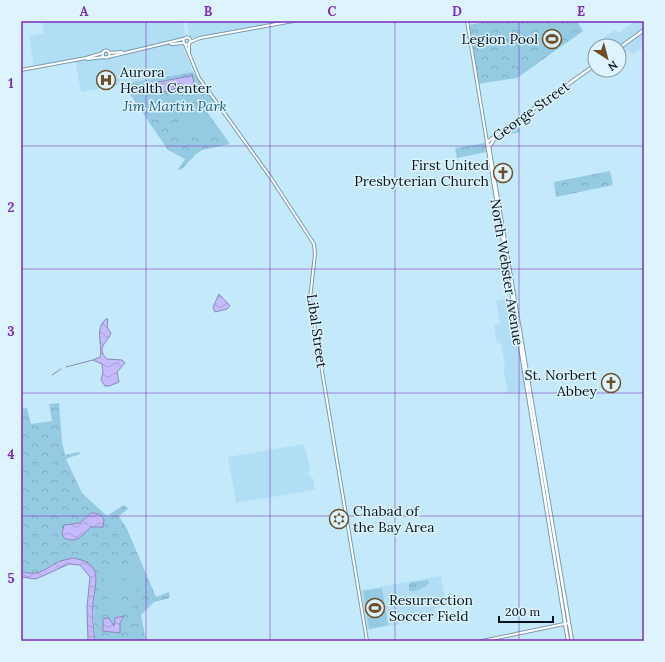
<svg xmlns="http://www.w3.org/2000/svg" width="665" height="662" viewBox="0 0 665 662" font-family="Lora,serif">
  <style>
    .built { fill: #b1def4 }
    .grass { fill: url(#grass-tufts) }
    .park { fill: url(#park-crowns) }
    .garden { fill: #95cae3 }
    .water { fill: url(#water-waves); stroke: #8b88b8 }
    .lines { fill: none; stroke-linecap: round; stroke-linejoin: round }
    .stream { stroke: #8b88b8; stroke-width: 1 }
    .tertiary-casing { stroke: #789bac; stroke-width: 4 }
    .secondary-casing { stroke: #789bac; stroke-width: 4.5 }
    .tertiary { stroke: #fff; stroke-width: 2 }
    .secondary { stroke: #fff; stroke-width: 2.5 }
    .grid { fill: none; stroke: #7b2cbf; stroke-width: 1; stroke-opacity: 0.55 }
    .labels { text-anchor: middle; stroke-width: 3; stroke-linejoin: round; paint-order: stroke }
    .poi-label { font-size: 14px; fill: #051218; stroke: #ddf3fe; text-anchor: end }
    .park-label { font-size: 14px; font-style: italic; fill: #235e77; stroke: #ddf3fe }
    .street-label { font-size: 14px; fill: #051218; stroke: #ddf3fe }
    .neatline { fill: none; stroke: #7b2cbf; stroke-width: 1.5 }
    .grid-label { font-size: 13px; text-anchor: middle; font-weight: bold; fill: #7b2cbf }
  </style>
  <defs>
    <pattern id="grass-tufts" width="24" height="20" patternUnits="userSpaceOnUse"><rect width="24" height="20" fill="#95cae3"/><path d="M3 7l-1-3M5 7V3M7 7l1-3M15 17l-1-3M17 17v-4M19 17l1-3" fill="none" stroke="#7facc2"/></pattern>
    <pattern id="park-crowns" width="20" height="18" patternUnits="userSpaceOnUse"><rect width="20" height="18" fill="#95cae3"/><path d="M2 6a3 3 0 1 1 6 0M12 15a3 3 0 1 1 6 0" fill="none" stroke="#7facc2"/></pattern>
    <pattern id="water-waves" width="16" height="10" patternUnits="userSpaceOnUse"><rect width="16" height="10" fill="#c5bbfc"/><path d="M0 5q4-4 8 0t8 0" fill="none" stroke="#a8a0d7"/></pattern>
  </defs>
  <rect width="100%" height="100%" fill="#c4e9fb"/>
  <!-- built -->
  <g class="built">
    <polygon points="42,21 183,21 185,33 182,43 193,72 81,92 75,59 34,66 29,36 44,33"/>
    <polygon points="187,21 283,21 194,38 189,36"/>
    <polygon points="635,21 644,21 644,47 633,55 629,50 619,57 619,46 603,45 607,42 604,37 615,30 619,33"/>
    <polygon points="513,298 528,390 508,393 503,367 505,366 501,343 497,344 494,325 500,324 496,301"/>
    <polygon points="304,444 310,468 308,475 313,478 315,490 236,503 228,457"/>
    <polygon points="441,576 446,604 435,609 437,617 367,630 361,593 362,590"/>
  </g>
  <!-- grass -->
  <path class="grass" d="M428,580L429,583C423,588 417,592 409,591V583Z"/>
  <!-- park -->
  <g class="park">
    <polygon points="491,21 577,21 583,31 517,78 477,84 468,25"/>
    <polygon points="193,72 214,102 205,109 230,144 202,150 195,155 181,170 178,169 185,159 168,150 123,84"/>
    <polygon points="517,121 520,132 505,135 502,132"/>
    <polygon points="485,143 486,152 457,158 455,148"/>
    <polygon points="610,171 613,185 556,197 554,182"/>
    <polygon points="59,403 62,442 65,455 79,452 80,454 66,459 82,493 107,516 124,505 128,509 119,516 127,529 156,597 169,592 170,598 154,602 141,615 146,641 95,641 93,604 96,582 80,559 49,568 39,573 29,574 21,571 21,409 27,408 31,424 52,421 49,404"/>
  </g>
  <!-- garden -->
  <g class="garden">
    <path d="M528,27L532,50L511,53C510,40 517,33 528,27Z"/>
    <polygon points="166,101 178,116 166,125 154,109"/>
    <polygon points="202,110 215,128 201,137 189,120"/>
    <polygon points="183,119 193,135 181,143 170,127"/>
    <polygon points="136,559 148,584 132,591 120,567"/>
    <polygon points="118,562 126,588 109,593 101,567"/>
    <polygon points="382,588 388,625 369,629 363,591"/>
    <polygon points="120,595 123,607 107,612 103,600"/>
  </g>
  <!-- water -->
  <g class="water">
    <path d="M192,74L194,83L189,87L178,86C170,93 154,94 148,84L190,76Z"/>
    <polygon points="219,294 230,306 227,309 215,312 213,307"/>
    <path d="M106,319H108L107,327L111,333C108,343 95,347 107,359L122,360L125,363L117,372L119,382L109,386H105L101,380L103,372L102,364L93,360L100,357C103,344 94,329 106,319Z"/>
    <path d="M91,513C97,513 100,514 104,519L103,527H91C82,535 78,544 64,538L62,534L64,525L80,523Z"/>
    <path d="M72,558C103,562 96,580 93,603C92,615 93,629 95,641H88L87,607L90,577L80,565L69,564L36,579L21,577V571C36,577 44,570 56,563C61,560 67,560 72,558Z"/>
    <polygon points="124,616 120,623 120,633 103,631 103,619 109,618 114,626 115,618"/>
  </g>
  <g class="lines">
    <!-- stream -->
    <g class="stream">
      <polyline points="66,367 93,360"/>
      <polyline points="52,375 61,369"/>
    </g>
    <!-- tertiary casing -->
    <g class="tertiary-casing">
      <g id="tertiary">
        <polyline points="467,21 487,142"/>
        <circle cx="187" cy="41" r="3.5"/>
        <polyline points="190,42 200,38 293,21"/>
        <polyline points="171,44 184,43"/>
        <polyline points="185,44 199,78 271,178 314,244 315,254 310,299 367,641"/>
        <circle cx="106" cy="54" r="3.5"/>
        <polyline points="189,52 189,43"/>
        <polyline points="109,53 122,52"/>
        <polyline points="108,57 183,39"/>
        <polyline points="87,59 104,57"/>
        <polyline points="21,70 86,58 103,53"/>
        <polyline points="482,641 569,623"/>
      </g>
    </g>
    <!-- secondary casing -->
    <g class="secondary-casing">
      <g id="secondary">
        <polyline points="619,48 644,30"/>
        <polyline points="487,142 489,147 572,641"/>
        <polyline points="487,142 568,641"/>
        <polyline points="487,142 595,65"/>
        <polyline points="489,147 495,138"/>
      </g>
    </g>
    <!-- tertiary -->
    <use href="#tertiary" class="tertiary"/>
    <!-- secondary -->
    <use href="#secondary" class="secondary"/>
  </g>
  <!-- grid -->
  <path class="grid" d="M146,21V641M270,21V641M395,21V641M519,21V641M21,146H644M21,269H644M21,393H644M21,516H644"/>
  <!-- icons -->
  <defs>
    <g id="stadium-ring" transform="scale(1)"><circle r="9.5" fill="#ddf3fe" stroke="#6e4f24" stroke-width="1.5"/><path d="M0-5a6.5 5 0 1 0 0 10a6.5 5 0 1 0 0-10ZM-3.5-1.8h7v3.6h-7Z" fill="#6e4f24"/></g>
    <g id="hospital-ring" transform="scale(1)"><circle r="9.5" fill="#ddf3fe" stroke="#6e4f24" stroke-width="1.5"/><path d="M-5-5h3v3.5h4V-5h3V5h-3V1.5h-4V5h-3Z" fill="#6e4f24"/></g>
    <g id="church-ring" transform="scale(1)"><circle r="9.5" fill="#ddf3fe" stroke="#6e4f24" stroke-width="1.5"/><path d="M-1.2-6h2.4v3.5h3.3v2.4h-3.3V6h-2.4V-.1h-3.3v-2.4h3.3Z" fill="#6e4f24"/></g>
    <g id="synagogue-ring" transform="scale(1)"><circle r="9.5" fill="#ddf3fe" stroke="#6e4f24" stroke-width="1.5"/><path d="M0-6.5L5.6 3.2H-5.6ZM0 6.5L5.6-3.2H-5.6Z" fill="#6e4f24"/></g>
  </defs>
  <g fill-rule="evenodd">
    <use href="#stadium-ring" x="552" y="39"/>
    <use href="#hospital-ring" x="106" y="80"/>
    <use href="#church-ring" x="503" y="173"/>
    <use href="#church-ring" x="611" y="383"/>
    <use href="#synagogue-ring" x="339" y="519"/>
    <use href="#stadium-ring" x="375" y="608"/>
  </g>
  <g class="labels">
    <!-- poi labels -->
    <g class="poi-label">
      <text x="538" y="44">Legion Pool</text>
      <text x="120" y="77" text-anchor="start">Aurora<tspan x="120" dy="16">Health Center</tspan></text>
      <text x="489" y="170">First United<tspan x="489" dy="16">Presbyterian Church</tspan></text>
      <text x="597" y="380">St. Norbert<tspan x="597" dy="16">Abbey</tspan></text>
      <text x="353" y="516" text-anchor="start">Chabad of<tspan x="353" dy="16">the Bay Area</tspan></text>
      <text x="389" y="605" text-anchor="start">Resurrection<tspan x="389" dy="16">Soccer Field</tspan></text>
    </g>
    <!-- park labels -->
    <g class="park-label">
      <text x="175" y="111">Jim Martin Park</text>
    </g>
    <!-- street labels -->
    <g class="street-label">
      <text transform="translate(531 111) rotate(-36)" y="5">George Street</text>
      <text transform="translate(507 272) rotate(81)" y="5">North Webster Avenue</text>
      <text transform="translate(317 331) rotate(82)" y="5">Libal Street</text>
    </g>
  </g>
  <!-- border -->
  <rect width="665" height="662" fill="none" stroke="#ddf3fe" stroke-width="44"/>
  <!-- north arrow -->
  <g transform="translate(607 58) rotate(144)"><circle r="19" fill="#ddf3fe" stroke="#8799a2"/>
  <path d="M0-3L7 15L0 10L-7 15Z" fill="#6e4f24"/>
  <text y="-6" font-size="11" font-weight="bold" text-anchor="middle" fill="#051218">N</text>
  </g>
  <!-- scale -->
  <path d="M499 616v6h54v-6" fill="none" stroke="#051218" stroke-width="2"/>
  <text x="505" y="616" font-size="12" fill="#051218" stroke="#ddf3fe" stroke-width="3" paint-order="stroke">200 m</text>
  <rect x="22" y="22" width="621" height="618" class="neatline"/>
  <g class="grid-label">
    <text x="84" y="16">A</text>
    <text x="208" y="16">B</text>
    <text x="332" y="16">C</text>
    <text x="457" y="16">D</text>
    <text x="581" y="16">E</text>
    <text x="11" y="88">1</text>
    <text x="11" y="212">2</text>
    <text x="11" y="336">3</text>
    <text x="11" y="459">4</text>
    <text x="11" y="583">5</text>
  </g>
</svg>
